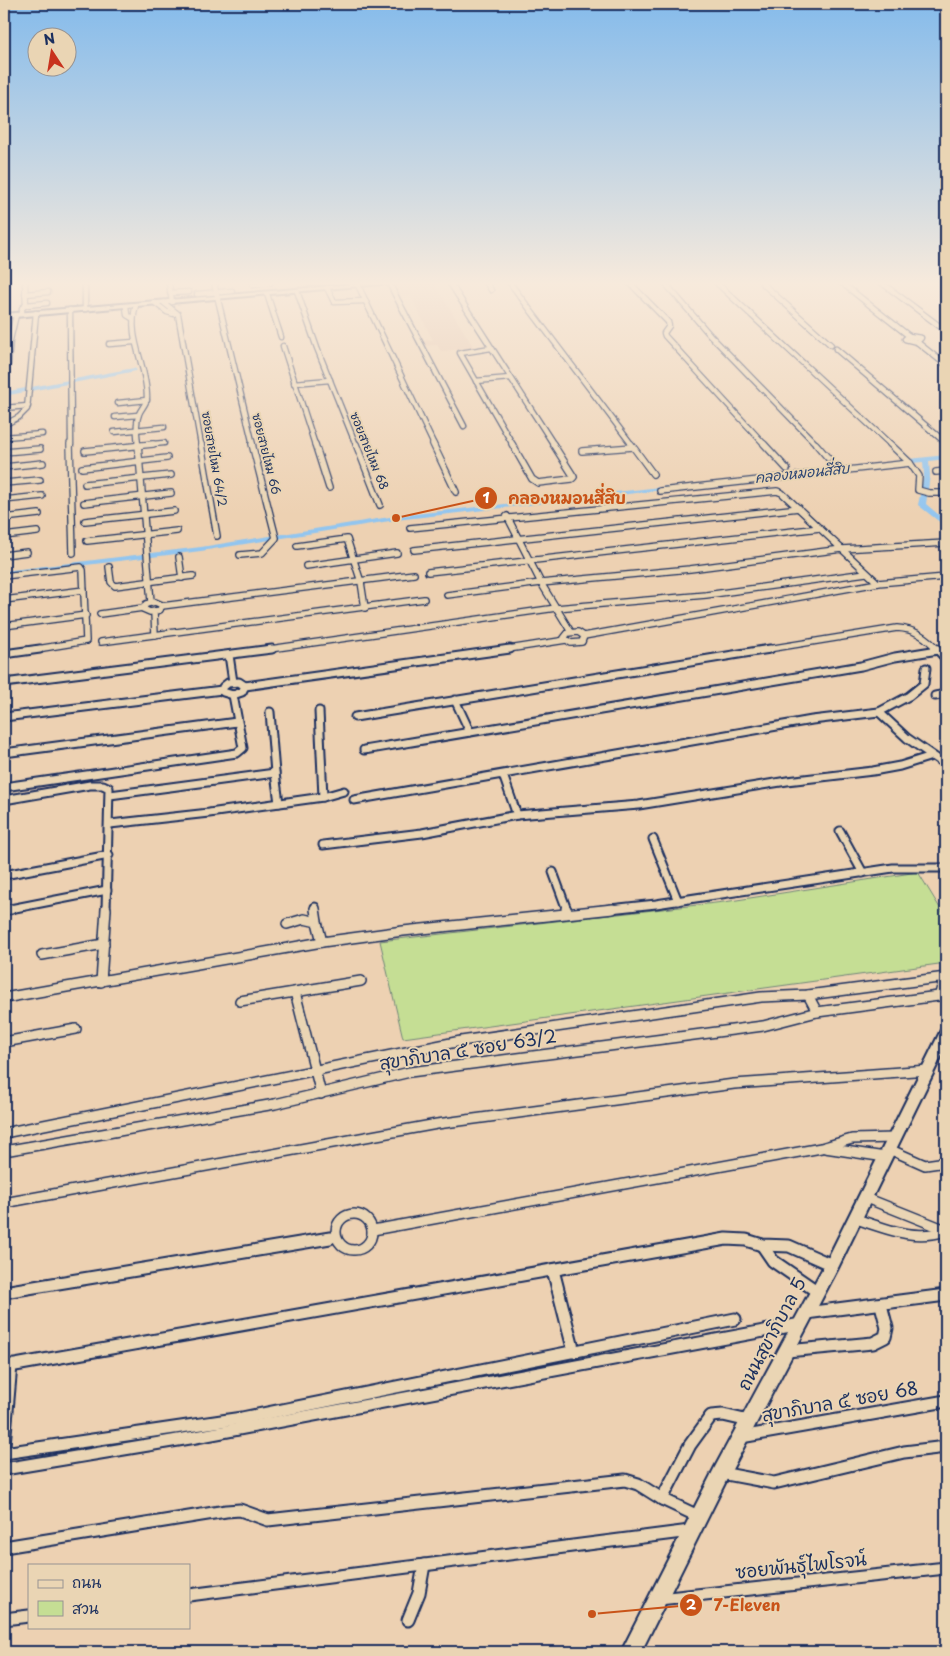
<svg xmlns="http://www.w3.org/2000/svg" width="950" height="1656" viewBox="0 0 950 1656" font-family="'Playpen Sans','Playpen Sans Thai',sans-serif">
  <style>
    .built { fill: #e4c4ab }
    .green { fill: #c5de94; stroke: #708679 }
    .lines { fill: none; stroke-linecap: round; stroke-linejoin: round }
    .canal { fill: #92c5ef; fill-rule: evenodd }
    .minor-far4-casing { stroke: #1b2f5e; stroke-width: 7 }
    .minor-far3-casing { stroke: #1b2f5e; stroke-width: 8 }
    .minor-far2-casing { stroke: #1b2f5e; stroke-width: 11 }
    .minor-far1-casing { stroke: #1b2f5e; stroke-width: 12 }
    .minor-casing { stroke: #1b2f5e; stroke-width: 15 }
    .secondary-casing { stroke: #1b2f5e; stroke-width: 4 }
    .minor-far4 { stroke: #ead5b4; stroke-width: 4.5 }
    .minor-far3 { stroke: #ead5b4; stroke-width: 5.5 }
    .minor-far2 { stroke: #ead5b4; stroke-width: 7 }
    .minor-far1 { stroke: #ead5b4; stroke-width: 9 }
    .minor { stroke: #ead5b4; stroke-width: 11 }
    .secondary { fill: #ead5b4; fill-rule: evenodd }
    .labels { text-anchor: middle; stroke-width: 4; stroke-linejoin: round; paint-order: stroke }
    .far-street-label { font-size: 12px; fill: #1b2f5e; stroke: #ead5b4 }
    .far-water-label { font-size: 14px; font-style: italic; fill: #2d4674; stroke: #ead5b4 }
    .near-street-label { font-size: 18px; fill: #1b2f5e; stroke: #ead5b4 }
    .leader { fill: none; stroke: #c95318; stroke-width: 2 }
    .callout-dot { fill: #c95318; stroke: #ead5b4; stroke-width: 2 }
    .mark-label { font-size: 15px; text-anchor: middle; font-weight: bold; fill: #fff }
    .callout-label { font-size: 16px; text-anchor: middle; font-weight: bold; fill: #c95318; stroke: #ead5b4; stroke-width: 4; stroke-linejoin: round; paint-order: stroke }
  </style>
  <rect width="100%" height="100%" fill="#edd1b2"/>
  <filter id="ink" filterUnits="userSpaceOnUse"><feTurbulence type="fractalNoise" baseFrequency=".02" numOctaves="2"/><feDisplacementMap in="SourceGraphic" scale="10" xChannelSelector="R" yChannelSelector="G"/><feConvolveMatrix kernelMatrix="1 2 1 2 8 2 1 2 1" color-interpolation-filters="sRGB"/></filter>
  <g filter="url(#ink)">
    <!-- built -->
    <polygon class="built" points="434,283 474,348 441,351 437,345 424,346 422,341 433,340 411,296 399,297 392,286"/>
    <!-- green -->
    <polygon class="green" points="918,872 943,913 946,913 946,963 403,1038 380,941 724,902"/>
    <g class="lines">
      <!-- canal -->
      <g class="canal">
        <polygon points="134,368 137,370 136,371 4,396 4,392"/>
        <polygon points="946,455 946,459 929,461 930,475 926,504 946,521 946,527 918,505 924,475 923,462 900,464 897,462 900,460"/>
        <polygon points="670,486 672,487 672,489 396,520 201,551 4,575 4,571 201,547 396,516"/>
      </g>
      <!-- minor-far4 casing -->
      <g class="minor-far4-casing">
        <g id="minor-far4">
          <polyline points="85,283 85,309"/>
          <polyline points="169,283 172,302"/>
          <polyline points="214,283 253,445"/>
          <polyline points="357,283 434,445"/>
          <polyline points="389,283 464,426"/>
          <polyline points="450,283 554,445"/>
          <polyline points="487,283 491,290"/>
          <polyline points="510,283 632,445"/>
          <polyline points="630,283 668,322 669,326 664,333 665,336 765,445"/>
          <polyline points="665,283 710,335 817,445"/>
          <polyline points="717,283 891,445"/>
          <polyline points="762,283 831,345"/>
          <polyline points="842,283 909,336 921,338 917,342"/>
          <polyline points="882,283 946,331"/>
          <polyline points="253,285 270,283"/>
          <polyline points="327,288 334,302 364,301"/>
          <polyline points="297,291 317,348 356,445"/>
          <polyline points="170,293 189,292"/>
          <polyline points="25,294 48,292"/>
          <polyline points="197,294 232,291"/>
          <polyline points="267,294 281,337"/>
          <polyline points="155,303 167,312 174,314"/>
          <polyline points="164,303 178,314 201,445"/>
          <polyline points="26,305 47,303"/>
          <path d="M136,305C126,337 147,365 147,397C147,404 141,408 139,414C135,423 137,436 138,445"/>
          <polyline points="126,306 127,315 132,318"/>
          <polyline points="70,310 71,445"/>
          <polyline points="22,314 22,308 26,305 25,283"/>
          <polyline points="909,336 905,339 917,342 946,365"/>
          <polyline points="109,344 134,342"/>
          <polyline points="283,346 315,445"/>
          <polyline points="491,348 460,353 513,445"/>
          <polyline points="836,349 946,443"/>
          <polyline points="8,364 10,340 16,315"/>
          <polyline points="476,381 510,378"/>
          <polyline points="294,383 330,380"/>
          <polyline points="118,403 147,400"/>
          <polyline points="4,408 28,406"/>
          <polyline points="115,417 138,415"/>
          <polyline points="4,425 19,417 27,409 36,313"/>
          <polyline points="114,432 164,427"/>
          <polyline points="4,437 42,434"/>
          <polyline points="141,445 164,443"/>
        </g>
      </g>
      <!-- minor-far3 casing -->
      <g class="minor-far3-casing">
        <g id="minor-far3">
          <polyline points="70,444 73,553"/>
          <polyline points="138,444 151,602"/>
          <polyline points="201,444 217,536"/>
          <polyline points="315,444 329,488"/>
          <polyline points="356,444 380,505"/>
          <polyline points="433,444 456,492"/>
          <polyline points="512,444 532,479 538,483 572,479 574,477 553,444"/>
          <polyline points="631,444 653,474"/>
          <polyline points="764,444 787,469"/>
          <polyline points="816,444 828,458"/>
          <polyline points="85,451 153,444"/>
          <polyline points="582,451 633,447"/>
          <polyline points="4,452 40,449"/>
          <polyline points="910,463 919,476 918,490 929,493 946,493"/>
          <polyline points="4,467 43,463"/>
          <polyline points="82,468 167,458"/>
          <polyline points="936,472 946,471"/>
          <polyline points="4,483 40,480"/>
          <polyline points="85,484 171,475"/>
          <polyline points="660,491 910,463 890,444"/>
          <polyline points="4,500 42,496"/>
          <polyline points="84,503 171,493"/>
          <polyline points="507,516 541,583 571,632"/>
          <polyline points="4,518 39,514"/>
          <polyline points="85,521 174,511"/>
          <polyline points="410,528 777,491 782,493 878,583"/>
          <polyline points="4,536 37,532"/>
          <polyline points="87,541 177,531"/>
          <polyline points="297,546 347,539 361,582 365,608"/>
          <polyline points="414,550 799,508"/>
          <polyline points="4,555 27,552"/>
          <polyline points="240,555 262,553 276,538 252,444"/>
          <polyline points="179,557 182,578"/>
          <polyline points="306,566 397,553"/>
          <polyline points="109,567 111,582 115,586 193,576"/>
          <polyline points="428,572 820,528"/>
          <polyline points="4,576 81,567 83,570 86,641 31,650"/>
          <polyline points="447,595 541,583 690,569 842,549 946,543"/>
          <polyline points="4,600 84,590"/>
          <polygon points="155,602 162,605 160,610 150,612 143,609 146,604"/>
          <polyline points="162,606 414,574"/>
          <polyline points="154,612 155,635"/>
          <polyline points="100,614 143,608"/>
          <polyline points="4,626 86,615"/>
          <polygon points="578,632 584,636 582,642 571,643 564,638 568,633"/>
          <polyline points="584,636 878,583 946,577"/>
          <polyline points="101,642 424,599"/>
          <polyline points="263,650 556,608 706,595 866,573"/>
          <polyline points="502,650 566,640"/>
          <path d="M762,650L897,628C915,629 926,637 938,650"/>
        </g>
      </g>
      <!-- minor-far2 casing -->
      <g class="minor-far2-casing">
        <g id="minor-far2">
          <polyline points="937,649 946,659"/>
          <polyline points="4,654 40,649"/>
          <polyline points="229,655 233,682"/>
          <polygon points="239,682 245,686 242,692 233,695 223,692 223,687 228,683"/>
          <polyline points="4,683 272,649"/>
          <polyline points="245,686 510,649"/>
          <polyline points="935,696 946,694"/>
          <polyline points="455,700 470,732"/>
          <polyline points="319,711 323,797"/>
          <polyline points="879,712 909,696 924,684 926,668"/>
          <polyline points="4,717 222,690"/>
          <polyline points="355,717 770,649"/>
          <polyline points="364,750 861,666 895,657 938,650"/>
          <polyline points="4,753 237,722"/>
          <polyline points="275,773 279,803"/>
          <polyline points="503,775 517,815"/>
          <polyline points="4,787 237,753 243,748 233,695"/>
          <polyline points="110,795 275,773 270,712"/>
          <polyline points="4,800 90,785 103,785 109,788 106,910"/>
          <polyline points="354,800 812,720 879,712 907,738 946,765"/>
          <polyline points="110,824 209,813 323,797 344,791"/>
          <polyline points="840,831 863,873"/>
          <polyline points="653,839 678,901"/>
          <polyline points="323,845 422,833 517,815 639,805 787,781 873,771 900,766 932,756"/>
          <polyline points="553,872 567,910"/>
          <polyline points="4,875 109,855"/>
          <polyline points="315,907 315,910"/>
          <polyline points="5,910 107,890"/>
          <polyline points="601,910 656,904 893,868 946,868"/>
        </g>
      </g>
      <!-- minor-far1 casing -->
      <g class="minor-far1-casing">
        <g id="minor-far1">
          <polyline points="315,909 317,922"/>
          <polyline points="566,909 568,913"/>
          <polyline points="4,910 11,909"/>
          <polyline points="287,924 304,919 317,922 322,942"/>
          <polyline points="42,955 104,944"/>
          <polyline points="101,982 106,909"/>
          <polyline points="295,992 321,1094"/>
          <polyline points="940,994 945,976"/>
          <polyline points="808,995 817,1012"/>
          <polyline points="4,998 322,942 403,931 613,909"/>
          <polyline points="240,1001 361,981"/>
          <polyline points="4,1042 76,1029"/>
          <polyline points="4,1133 461,1041 761,997 808,995 946,977"/>
          <polyline points="825,1148 885,1157"/>
          <polyline points="889,1149 925,1165 946,1162"/>
          <polyline points="4,1151 275,1104 410,1072 763,1026 817,1012 946,995"/>
          <polyline points="866,1198 946,1230"/>
          <polyline points="4,1203 437,1124 734,1084 928,1070"/>
          <circle cx="354" cy="1232" r="18"/>
          <path d="M856,1219C887,1229 914,1241 946,1231"/>
          <polyline points="373,1230 821,1148 852,1139 895,1138"/>
          <polyline points="322,1239 335,1237"/>
          <polyline points="725,1239 728,1239"/>
        </g>
      </g>
      <!-- minor casing -->
      <g class="minor-casing">
        <g id="minor">
          <polyline points="762,1245 773,1261 818,1292"/>
          <polyline points="553,1270 574,1352"/>
          <polyline points="4,1292 330,1238"/>
          <polyline points="806,1313 946,1295"/>
          <polyline points="787,1351 873,1343 885,1337 887,1328 881,1305"/>
          <polyline points="4,1367 726,1239 746,1240 762,1245 789,1246 832,1265"/>
          <polyline points="741,1437 946,1401"/>
          <polyline points="4,1445 11,1365"/>
          <polyline points="4,1453 242,1418 735,1319"/>
          <polyline points="4,1469 196,1437 801,1324"/>
          <polyline points="721,1473 774,1483 904,1452 946,1447"/>
          <polyline points="662,1499 690,1445 711,1416 723,1415 749,1421"/>
          <polyline points="4,1547 226,1511 240,1510 268,1520 625,1480 638,1484 662,1499 700,1517"/>
          <polyline points="189,1595 690,1531"/>
          <polyline points="659,1599 946,1568"/>
          <polyline points="4,1619 29,1616"/>
          <polyline points="408,1620 419,1593 424,1565"/>
        </g>
      </g>
      <!-- secondary casing -->
      <g class="secondary-casing">
        <g id="secondary">
          <polygon points="366,283 392,283 4,318 4,314"/>
          <polygon points="946,1029 946,1047 837,1270 727,1479 641,1652 621,1652 715,1467 827,1260 941,1030"/>
        </g>
      </g>
      <!-- minor-far4 -->
      <use href="#minor-far4" class="minor-far4"/>
      <!-- minor-far3 -->
      <use href="#minor-far3" class="minor-far3"/>
      <!-- minor-far2 -->
      <use href="#minor-far2" class="minor-far2"/>
      <!-- minor-far1 -->
      <use href="#minor-far1" class="minor-far1"/>
      <!-- minor -->
      <use href="#minor" class="minor"/>
      <!-- secondary -->
      <use href="#secondary" class="secondary"/>
    </g>
  </g>
  <!-- sky -->
  <linearGradient id="sky" x2="0" y2="1"><stop stop-color="#85bbeb"/><stop offset="0.55" stop-color="#f7eadc"/><stop offset="1" stop-color="#f7eadc" stop-opacity="0"/></linearGradient>
  <rect width="950" height="515" fill="url(#sky)"/>
  <g class="labels">
    <!-- far-street labels -->
    <g class="far-street-label">
      <text transform="translate(369 451) rotate(68)" y="4">ซอยสายไหม 68</text>
      <text transform="translate(266 454) rotate(76)" y="4">ซอยสายไหม 66</text>
      <text transform="translate(214 459) rotate(80)" y="4">ซอยสายไหม 64/2</text>
    </g>
    <!-- far-water labels -->
    <g class="far-water-label">
      <text transform="translate(802 473) rotate(-6)" y="5">คลองหมอนสี่สิบ</text>
    </g>
    <!-- near-street labels -->
    <g class="near-street-label">
      <text transform="translate(468 1050) rotate(-9)" y="6">สุขาภิบาล ๕ ซอย 63/2</text>
      <text transform="translate(772 1334) rotate(-62)" y="6">ถนนสุขาภิบาล 5</text>
      <text transform="translate(840 1402) rotate(-10)" y="6">สุขาภิบาล ๕ ซอย 68</text>
      <text transform="translate(801 1566) rotate(-6)" y="6">ซอยพันธ์ุไพโรจน์</text>
    </g>
  </g>
  <!-- callouts -->
  <path class="leader" d="M396 518L486 498M592 1614L691 1605"/>
  <g class="callout-dot">
    <circle cx="396" cy="518" r="5"/>
    <circle cx="592" cy="1614" r="5"/>
    <circle cx="486" cy="498" r="12"/>
    <circle cx="691" cy="1605" r="12"/>
  </g>
  <g class="mark-label">
    <text x="486" y="503">1</text>
    <text x="691" y="1610">2</text>
  </g>
  <g class="callout-label">
    <text x="567" y="504">คลองหมอนสี่สิบ</text>
    <text x="747" y="1611">7-Eleven</text>
  </g>
  <!-- margin -->
  <rect width="950" height="1656" fill="none" stroke="#ead5b4" stroke-width="20"/>
  <rect x="10" y="10" width="930" height="1636" fill="none" stroke="#1b2f5e" stroke-width="2" filter="url(#ink)"/>
  <!-- legend -->
  <rect x="28" y="1564" width="162" height="65" fill="#ead5b4" stroke="#979392"/>
  <rect x="38" y="1580" width="25" height="8" fill="#ead5b4" stroke="#979392"/>
  <text x="72" y="1588" font-size="15" fill="#1b2f5e">ถนน</text>
  <rect x="38" y="1601" width="25" height="15" fill="#c5de94" stroke="#979392"/>
  <text x="72" y="1614" font-size="15" fill="#1b2f5e">สวน</text>
  <!-- north arrow -->
  <g transform="translate(52 52) rotate(348)"><circle r="24" fill="#ead5b4" stroke="#979392"/>
  <path d="M0-4L9 19L0 12L-9 19Z" fill="#c8321e"/>
  <text y="-8" font-size="14" font-weight="bold" text-anchor="middle" fill="#1b2f5e">N</text>
  </g>
</svg>
